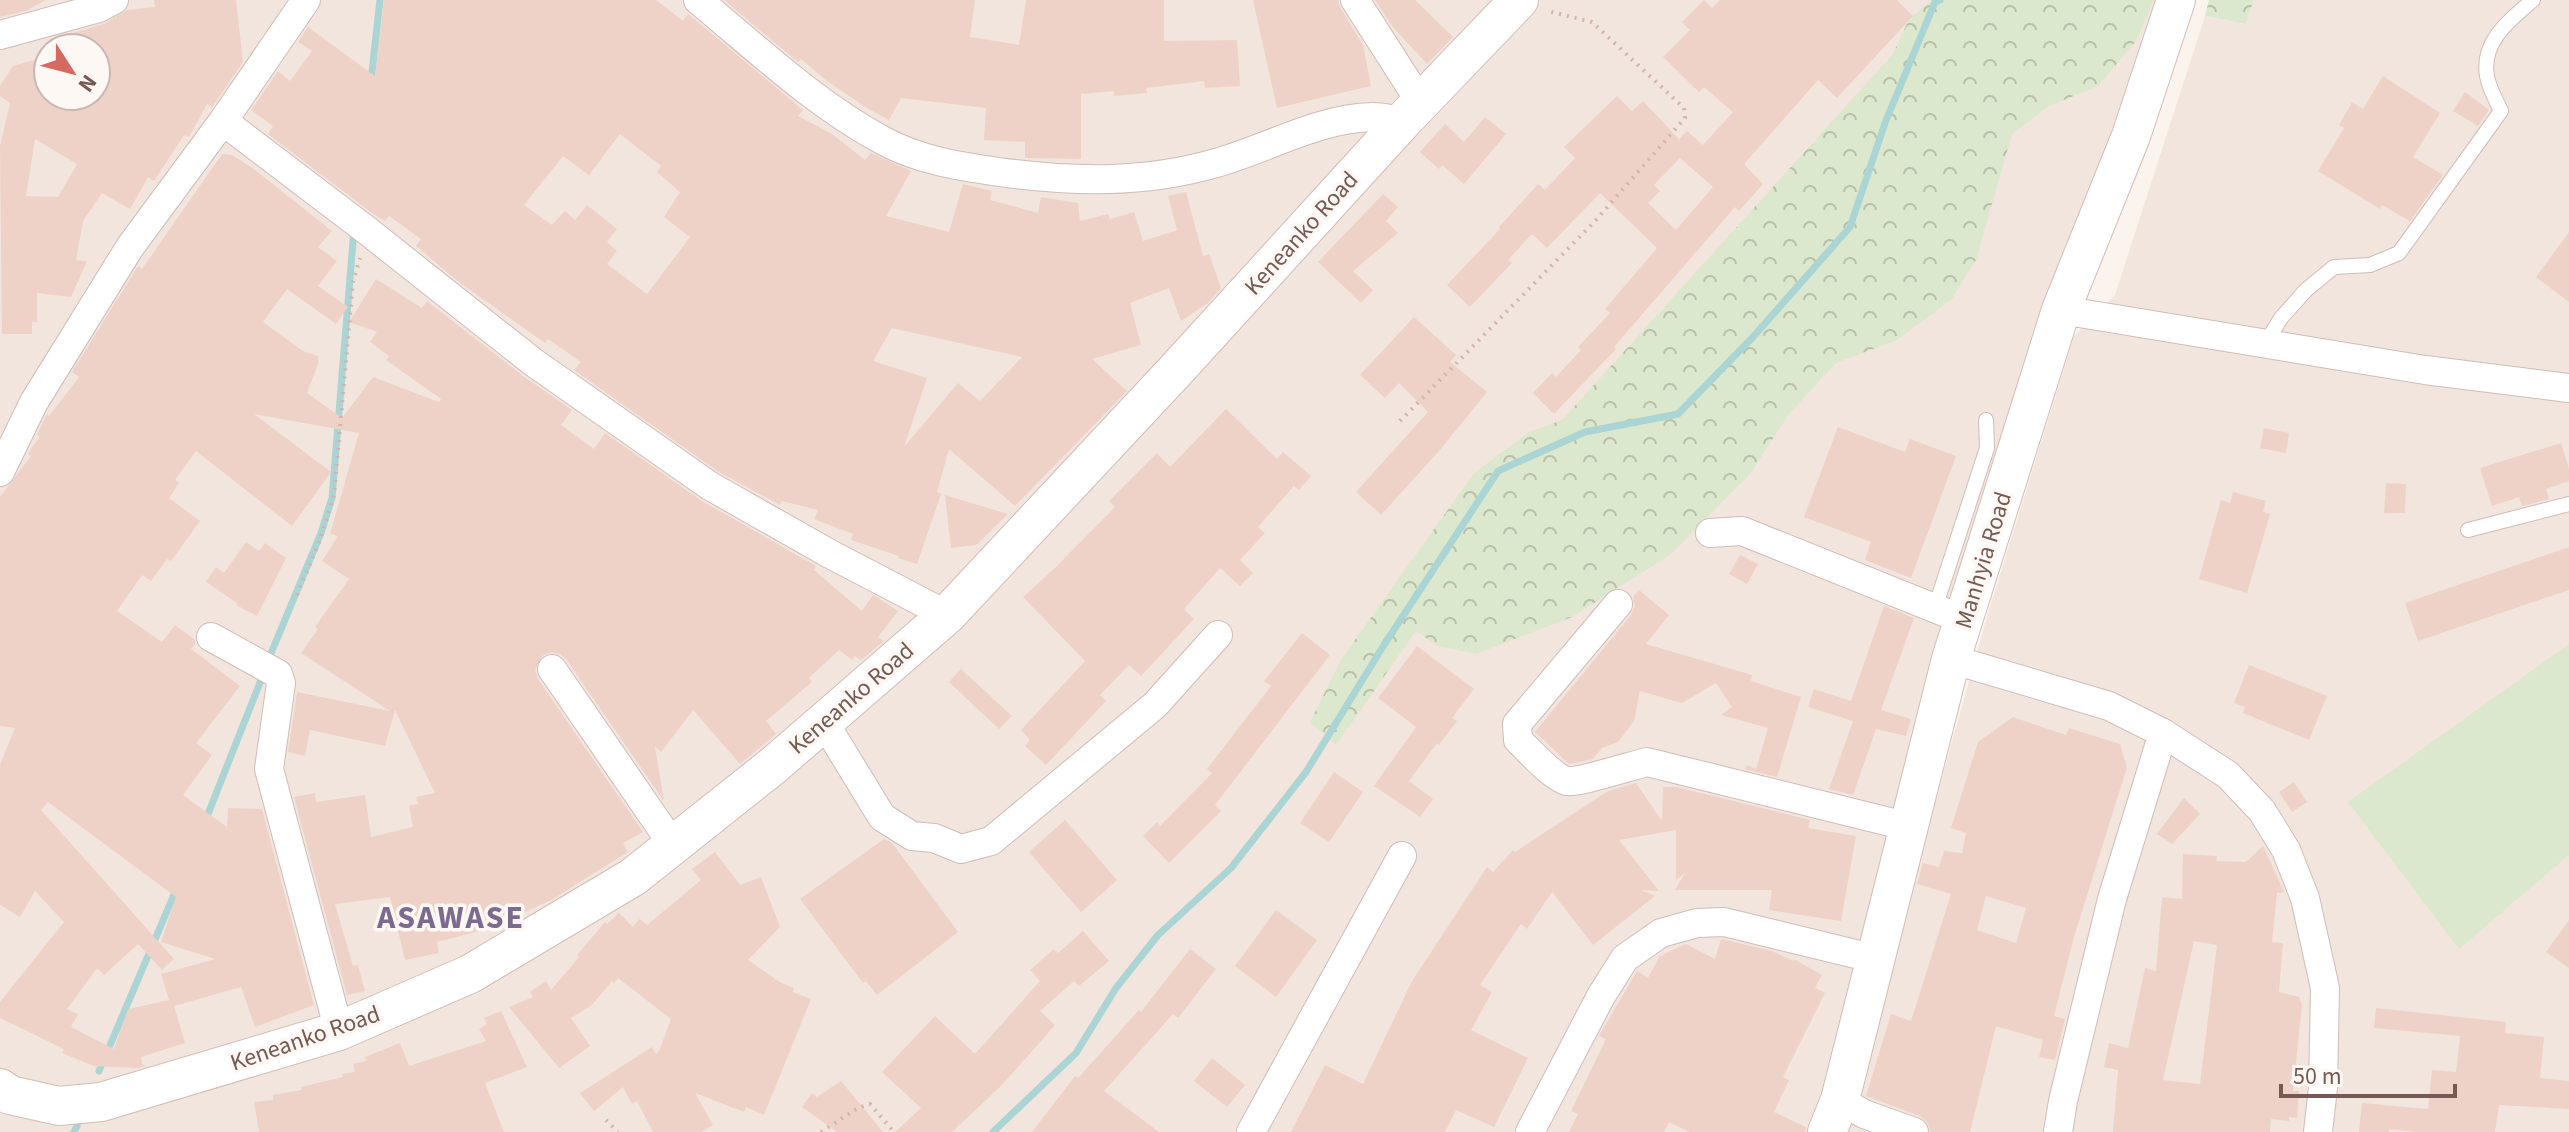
<svg xmlns="http://www.w3.org/2000/svg" width="2569" height="1132" viewBox="0 0 2569 1132" font-family="'Source Sans 3',sans-serif">
  <style>
    .residential { fill: #f2e5dd; fill-rule: evenodd }
    .forest { fill: url(#forest-crowns) }
    .garden { fill: #dce8cd }
    .lines { fill: none; stroke-linecap: round; stroke-linejoin: round }
    .stream { stroke: #abd4d4; stroke-width: 7 }
    .building { fill: #eed2c8; fill-rule: evenodd }
    .lane-casing { stroke: #cfbdb6; stroke-width: 16 }
    .street-casing { stroke: #cfbdb6; stroke-width: 30 }
    .secondary-casing { stroke: #d2bdb4; stroke-width: 40 }
    .path { stroke: #d3b4ab; stroke-width: 4; stroke-dasharray: 2 6; stroke-linecap: butt }
    .lane { stroke: #fff; stroke-width: 14 }
    .street { stroke: #fff; stroke-width: 28 }
    .secondary { stroke: #fff; stroke-width: 38 }
    .labels { text-anchor: middle; stroke-width: 7; stroke-linejoin: round; paint-order: stroke }
    .street-label { font-size: 24px; fill: #755952; stroke: #fef8f4 }
    .district-label { font-size: 32px; font-weight: bold; letter-spacing: 2px; fill: #7d6a8f; stroke: #fef8f4 }
  </style>
  <defs>
    <pattern id="forest-crowns" width="20" height="18" patternUnits="userSpaceOnUse" patternTransform="scale(2)"><rect width="20" height="18" fill="#dce8cd"/><path d="M2 6a3 3 0 1 1 6 0M12 15a3 3 0 1 1 6 0" fill="none" stroke="#b7bfa9"/></pattern>
  </defs>
  <rect width="100%" height="100%" fill="#fbf4ee"/>
  <!-- residential -->
  <g class="residential">
    <path d="M0,0H2164L1819,1109L1810,1132H0ZM48,48H96V96H48Z"/>
    <polygon points="2254,0 2569,0 2569,1132 1838,1132 1909,896 1986,620 2074,336 2115,295 2205,16 2244,24"/>
  </g>
  <!-- forest -->
  <g class="forest">
    <polygon points="1930,0 2154,0 2136,41 2098,86 2049,106 2012,134 1976,260 1952,299 1897,340 1836,363 1789,414 1750,474 1670,555 1572,617 1476,654 1438,646 1416,631 1336,745 1310,722 1342,658 1474,473 1529,432 1562,420 1893,54 1908,21"/>
    <polygon points="2209,0 2254,0 2245,24 2205,16"/>
  </g>
  <!-- garden -->
  <polygon class="garden" points="2569,644 2569,855 2459,949 2348,802"/>
  <g class="lines">
    <!-- stream -->
    <g class="stream">
      <polyline points="371,81 380,0"/>
      <polyline points="267,663 321,533 332,498 354,229"/>
      <polyline points="206,819 263,675"/>
      <polyline points="99,1071 176,890"/>
      <polyline points="74,1132 77,1126"/>
      <polyline points="993,1132 1076,1053 1116,988 1158,935 1231,868 1306,772 1382,648 1498,471 1585,432 1678,414 1753,337 1850,227 1885,123 1935,2 1940,0"/>
    </g>
  </g>
  <!-- building -->
  <g class="building">
    <polygon points="0,0 46,0 25,11 0,17"/>
    <path d="M154,0H236L243,62L212,107L207,104L189,137L184,135L154,181L148,177L130,209L102,193L83,221L76,260L87,261L71,297L37,293V322H32V334H2L0,146L10,103L0,96V86L13,66L48,56V96H96V48H52L59,37L104,24L127,10L155,7ZM35,139L77,164L58,197L26,196Z"/>
    <path d="M384,0H656L683,21L688,14L803,110L798,116L832,134L865,160L871,153L911,171L886,216L949,232L963,184L992,191L990,200L1038,213L1041,197L1078,203L1080,221L1108,214L1110,219L1134,212L1143,241L1177,230L1168,196L1186,192L1203,256L1209,254L1221,288L1208,303L1181,321L1169,288L1130,303L1141,345L1092,359L1127,391L1015,506L949,449L937,492L941,494L917,564L898,558L899,556L851,540L853,534L814,519L818,510L782,501L780,505L719,472L574,370L581,362L548,339L545,343L459,282L416,246L421,239L389,216L385,221L372,213L268,134L273,126L251,110L278,71L290,81L312,51L298,42L308,27L375,76ZM620,134L661,166L657,172L680,192L664,217L690,237L647,294L607,264L617,251L607,242L617,229L587,205L575,220L565,211L552,225L524,205L563,156L589,175ZM892,328L1022,357L980,401L958,383L904,447L927,378L873,361Z"/>
    <polygon points="724,0 975,0 970,37 1019,45 1026,0 1164,0 1164,41 1237,40 1240,86 1205,88 1204,81 1146,88 1147,93 1114,96 1114,91 1081,94 1081,159 1025,158 1025,142 984,140 986,108 901,98 889,120 867,108 827,81 801,59 798,62"/>
    <polygon points="1253,0 1338,0 1341,9 1363,45 1371,86 1277,108"/>
    <polygon points="1375,0 1415,0 1453,37 1427,64 1392,26"/>
    <path d="M1704,0L1712,8L1720,0H1897L1913,16L1837,98L1818,80L1744,164L1763,184L1739,211L1735,207L1614,347L1616,349L1554,414L1533,393L1552,373L1556,377L1581,350L1578,347L1610,313L1605,309L1657,248L1600,193L1547,248L1532,234L1508,260L1512,263L1470,307L1447,285L1500,229L1499,227L1538,184L1545,190L1575,158L1564,147L1617,96L1632,111L1643,101L1679,139L1687,131L1703,145L1733,112L1704,87L1699,92L1663,57L1690,30L1682,22ZM1680,158L1713,187L1676,230L1648,203L1660,191L1654,185Z"/>
    <polygon points="2383,76 2440,113 2413,157 2443,175 2410,221 2382,205 2380,209 2318,171 2344,128 2339,125 2352,102 2363,109"/>
    <polygon points="2465,92 2489,110 2478,126 2453,111"/>
    <polygon points="1485,117 1506,134 1464,184 1442,165 1439,169 1420,152 1445,124 1464,142"/>
    <path d="M222,154L232,155L251,167L332,231L318,247L337,261L318,286L348,307L336,324L287,289L263,322L303,351L318,356V364L307,393L342,418L373,377L439,402L441,399L386,360L389,356L370,342L377,332L349,322L376,279L422,308L427,301L523,376L572,410L561,425L594,449L605,433L702,501L816,566L814,570L862,611L873,595L898,611L878,637L884,641L861,660L855,656L852,660L839,650L809,678L812,682L766,721L776,734L740,764L693,710L661,752L655,747L664,801L566,659L560,654L551,652L542,656L535,670L538,679L643,832L623,843L628,852L551,900L491,928L437,942L439,953L405,960L390,897L335,904L353,966L358,965L365,991L347,995L294,797L315,793L316,802L365,795L371,837L413,827L409,806L418,804L416,797L435,793L395,710L385,746L310,730L305,756L288,752L297,692L390,711L301,653L318,629L315,627L349,579L322,561L338,536L330,534L359,433L254,414L331,472L292,526L196,451L175,480L179,483L169,498L200,521L171,561L167,559L151,581L142,575L117,611L162,642L175,625L194,639L196,643L191,649L240,686L196,743L212,755L183,795L227,827L228,808L262,809L314,1005L255,1027L241,987L174,1006L185,1043L141,1057L142,1064L146,1066L138,1068L94,1066L62,1053L64,1049L0,1018V1002L64,922L35,891L20,917L0,905V765L15,728L0,726V497L31,456L28,454L40,436L37,435L47,414L49,416L79,377L72,372L138,266L142,269ZM48,802L176,897L161,942L215,959L161,974L169,1000L128,1009L114,1049L71,1027L78,1014L67,1009L97,968L104,975L138,944L162,970L174,959L41,810Z"/>
    <polygon points="1383,194 1398,207 1386,221 1398,233 1353,271 1373,290 1361,303 1318,262"/>
    <polygon points="2569,232 2569,302 2536,277"/>
    <polygon points="1414,317 1456,355 1450,362 1487,392 1439,451 1381,515 1356,492 1428,412 1399,383 1385,398 1360,375"/>
    <polygon points="1226,409 1277,459 1283,452 1311,476 1299,490 1294,486 1258,527 1265,533 1240,560 1253,573 1240,586 1220,568 1184,609 1194,619 1141,676 1129,665 1100,695 1106,701 1046,765 1025,746 1030,740 1021,730 1085,661 1023,597 1056,567 1115,507 1109,501 1157,453 1170,467"/>
    <polygon points="1838,427 1905,452 1910,439 1956,456 1911,578 1865,560 1871,542 1804,517"/>
    <polygon points="2264,428 2289,433 2286,453 2260,448"/>
    <polygon points="2561,443 2569,469 2569,481 2546,489 2549,499 2522,506 2519,497 2492,506 2480,468"/>
    <polygon points="2386,483 2406,484 2405,513 2384,513"/>
    <polygon points="2233,492 2266,501 2263,512 2270,514 2247,593 2199,579 2221,500 2230,503"/>
    <polygon points="945,495 1008,514 976,545 951,548"/>
    <polygon points="246,542 259,551 265,543 286,558 257,616 236,605 237,603 206,582 216,567 224,573"/>
    <polygon points="2569,547 2569,590 2418,641 2405,603"/>
    <polygon points="1740,555 1758,564 1747,584 1729,574"/>
    <polygon points="1639,590 1669,615 1646,644 1752,675 1751,681 1801,697 1777,777 1745,769 1747,765 1756,769 1768,728 1721,715 1732,707 1716,683 1682,703 1640,691 1634,721 1618,742 1602,748 1593,759 1569,764 1535,732 1631,615 1635,606 1633,597"/>
    <polygon points="1884,606 1914,618 1881,710 1911,719 1906,736 1876,729 1853,795 1829,789 1853,721 1808,707 1814,689 1851,701"/>
    <polygon points="1302,633 1330,655 1215,805 1221,811 1169,863 1143,836 1157,822 1160,826 1212,773 1207,769 1271,686 1264,681"/>
    <polygon points="1417,646 1474,689 1452,718 1457,721 1439,745 1437,743 1409,781 1433,799 1420,817 1374,786 1416,727 1378,698"/>
    <polygon points="2249,665 2327,696 2309,740 2243,713 2245,707 2234,703"/>
    <polygon points="961,669 1012,716 999,729 949,682"/>
    <path d="M2013,717L2066,735L2069,728L2120,744L2127,767L2074,937L2054,1016L2065,1019L2055,1060L2039,1057L2043,1040L1996,1026L1970,1132H1931L1927,1122L1920,1116L1866,1096L1891,1014L1911,1021L1951,894L1917,884L1923,863L1939,867L1944,851L1962,853L1966,833L1951,828L1978,742ZM1986,896L2026,908L2016,943L1977,930Z"/>
    <polygon points="1334,772 1363,792 1329,842 1300,823"/>
    <polygon points="2294,782 2307,802 2292,812 2279,792"/>
    <polygon points="1636,783 1662,821 1663,787 1677,787 1810,820 1808,828 1856,836 1841,921 1769,910 1772,890 1675,890 1685,873 1676,880 1676,830 1619,840 1659,891 1641,890 1655,896 1593,945 1552,892 1527,929 1521,924 1480,985 1492,992 1471,1030 1528,1058 1494,1127 1456,1110 1445,1132 1291,1132 1325,1065 1363,1084 1412,981 1487,867 1493,872 1513,850 1515,852 1608,791"/>
    <polygon points="2184,798 2200,814 2172,844 2157,834"/>
    <polygon points="1065,820 1117,880 1081,912 1029,852"/>
    <polygon points="884,839 892,843 958,932 877,995 866,981 863,983 800,899"/>
    <path d="M2263,846L2284,892L2277,893L2272,942L2283,943L2279,992L2299,997L2302,1005L2293,1091H2299L2297,1118L2289,1117V1121L2271,1119L2270,1132H2113L2118,1070L2104,1067L2109,1043L2128,1048L2145,968L2156,971L2162,897L2182,899L2183,854L2217,856L2216,861L2246,862ZM2194,941L2217,945L2200,1084L2163,1080Z"/>
    <polygon points="715,852 740,885 761,877 780,927 748,960 780,982 794,988 793,992 811,999 764,1115 746,1107 744,1112 695,1093 713,1125 701,1132 653,1132 637,1101 632,1104 623,1087 594,1111 580,1093 652,1047 656,1054 659,1051 671,1019 618,978 614,983 612,981 592,1005 571,1018 590,1046 559,1068 509,1007 533,997 530,992 546,981 551,990 579,957 577,955 605,922 607,924 619,913 633,927 639,919 647,925 701,880 692,869"/>
    <polygon points="1276,910 1317,940 1276,997 1235,966"/>
    <polygon points="2569,920 2569,968 2546,952"/>
    <polygon points="1083,931 1109,961 1079,986 1074,981 1040,1011 1055,1025 1002,1085 952,1132 895,1132 921,1108 882,1072 935,1016 975,1054 1040,981 1030,970 1054,949 1058,953"/>
    <polygon points="1721,939 1772,951 1793,961 1794,959 1822,975 1815,988 1825,993 1783,1077 1789,1080 1774,1112 1806,1127 1805,1132 1689,1132 1669,1122 1664,1132 1569,1132 1578,1114 1571,1111 1606,1039 1599,1036 1637,971 1648,978 1660,956 1686,944 1715,959"/>
    <polygon points="1190,949 1216,969 1178,1018 1173,1014 1104,1091 1159,1132 1032,1132 1075,1076 1078,1078 1139,1010 1141,1012"/>
    <polygon points="2376,1008 2506,1022 2505,1033 2544,1037 2540,1078 2569,1081 2569,1109 2499,1105 2495,1132 2417,1132 2389,1129 2389,1132 2359,1132 2362,1103 2428,1109 2432,1070 2456,1072 2460,1036 2374,1028"/>
    <polygon points="501,1011 527,1067 485,1083 504,1132 259,1132 254,1102 273,1100 273,1095 301,1090 301,1087 343,1077 342,1074 355,1072 353,1064 366,1061 365,1057 400,1043 409,1066 486,1041 479,1029 487,1024 484,1018"/>
    <polygon points="1212,1058 1245,1085 1227,1107 1194,1081"/>
    <polygon points="841,1081 883,1132 837,1132 802,1107 812,1093 817,1097"/>
  </g>
  <g class="lines">
    <!-- lane casing -->
    <g class="lane-casing">
      <g id="lane">
        <path d="M2265,344L2281,318L2306,290L2334,267L2370,265L2399,253L2501,111C2496,100 2489,88 2487,76C2481,41 2510,20 2533,0"/>
        <polyline points="2468,530 2569,504"/>
        <polyline points="1935,608 1987,448 1986,420"/>
      </g>
    </g>
    <!-- street casing -->
    <g class="street-casing">
      <g id="street">
        <path d="M698,0C757,49 814,103 882,140C918,160 958,166 999,172C1072,182 1143,184 1216,163C1267,149 1318,118 1373,117C1383,117 1393,120 1403,121"/>
        <polyline points="1355,0 1421,103"/>
        <polyline points="0,35 99,8 114,0"/>
        <polyline points="223,121 365,229 533,362 710,486 830,554 947,615"/>
        <polyline points="2061,310 2425,370 2569,388"/>
        <polyline points="0,472 34,402 130,247 223,121 306,0"/>
        <polyline points="1710,533 1742,531 1964,620"/>
        <path d="M1618,604L1517,724L1518,740C1529,750 1553,778 1567,781C1574,784 1634,765 1647,762L1910,827"/>
        <polyline points="211,637 278,674 281,683 269,769 339,1031"/>
        <polyline points="1951,659 2109,706 2163,733 2228,775 2262,811 2286,850 2305,898 2325,988 2323,1088 2318,1132"/>
        <polyline points="552,669 673,845"/>
        <polyline points="824,722 882,817 912,836 934,838 961,849 991,841 1155,705 1218,635"/>
        <polyline points="1840,1100 1864,1114 1914,1132"/>
        <polyline points="1251,1132 1402,856"/>
        <polyline points="1530,1132 1601,996 1625,958 1661,933 1697,923 1724,922 1876,959"/>
        <polyline points="2058,1132 2063,1101 2112,899 2163,733"/>
      </g>
    </g>
    <!-- secondary casing -->
    <g class="secondary-casing">
      <g id="secondary">
        <polyline points="0,1088 10,1095 59,1106 101,1102 339,1031 470,974 633,877 774,765 947,615 1177,369 1403,121 1519,0"/>
        <polyline points="1827,1132 1840,1100 1951,659 2061,310 2131,136 2176,0"/>
      </g>
    </g>
    <!-- path -->
    <g class="path">
      <polyline points="1400,421 1596,220 1685,118 1684,108 1592,22 1548,11"/>
      <polyline points="297,595 320,540 334,495 353,282 360,258"/>
      <polyline points="606,1120 618,1132"/>
      <polyline points="821,1132 858,1108 870,1104 894,1132"/>
    </g>
    <!-- lane -->
    <use href="#lane" class="lane"/>
    <!-- street -->
    <use href="#street" class="street"/>
    <!-- secondary -->
    <use href="#secondary" class="secondary"/>
  </g>
  <g class="labels">
    <!-- street labels -->
    <g class="street-label">
      <text transform="translate(1301 233) rotate(-48)" y="8">Keneanko Road</text>
      <text transform="translate(1983 560) rotate(-73)" y="8">Manhyia Road</text>
      <text transform="translate(851 698) rotate(-41)" y="8">Keneanko Road</text>
      <text transform="translate(305 1038) rotate(-19)" y="8">Keneanko Road</text>
    </g>
    <!-- district labels -->
    <g class="district-label">
      <text x="451" y="928">ASAWASE</text>
    </g>
  </g>
  <!-- north arrow -->
  <g transform="translate(72 72) rotate(126)"><circle r="38" fill="#fef8f4" stroke="#c7b8b3" stroke-width="2"/>
  <path d="M0-6L14 30L0 20L-14 30Z" fill="#d66a62"/>
  <text y="-12" font-size="22" font-weight="bold" text-anchor="middle" fill="#755952">N</text>
  </g>
  <!-- scale -->
  <path d="M2281 1084v12h174v-12" fill="none" stroke="#755952" stroke-width="4"/>
  <text x="2293" y="1084" font-size="24" fill="#755952" stroke="#fef8f4" stroke-width="6" paint-order="stroke">50 m</text>
</svg>
